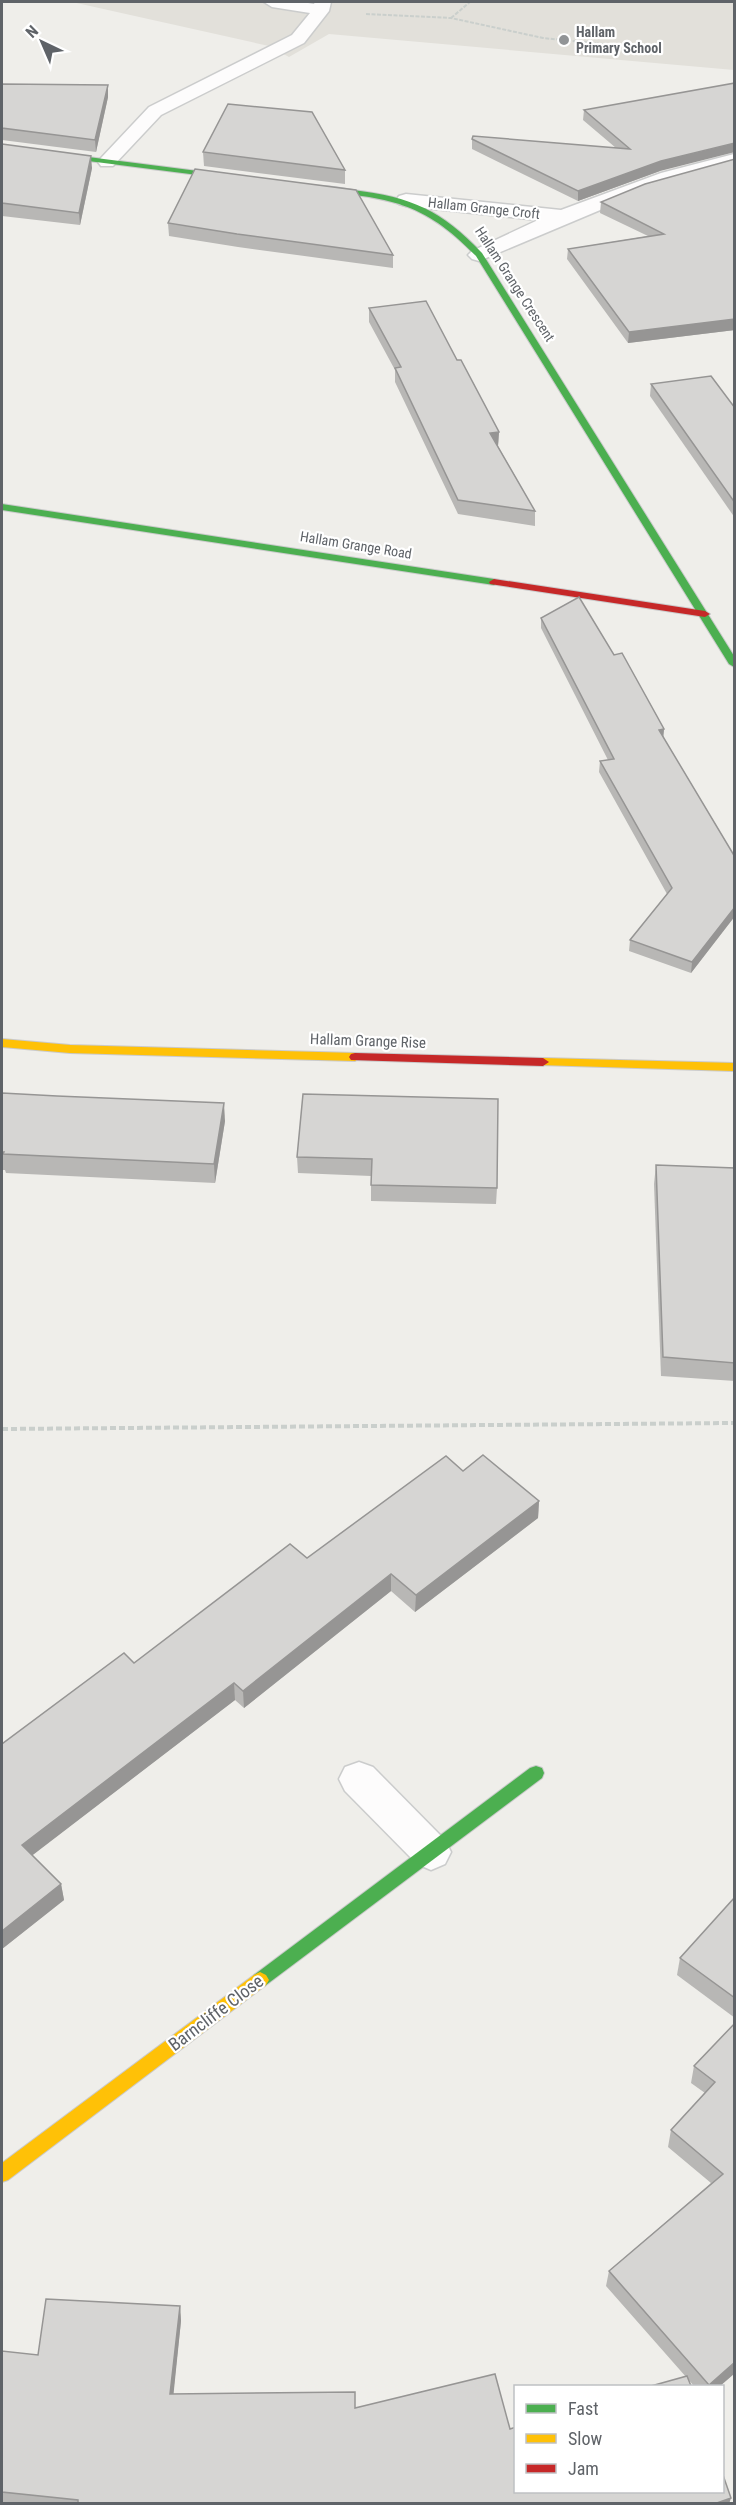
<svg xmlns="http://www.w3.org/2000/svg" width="736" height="2505" viewBox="0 0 736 2505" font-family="'Roboto Condensed',sans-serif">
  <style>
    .education { fill: #e2e0da }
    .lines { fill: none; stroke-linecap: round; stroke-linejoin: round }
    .lane-casing { stroke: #cbcccc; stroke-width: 3 }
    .street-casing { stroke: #cbcccc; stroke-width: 3 }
    .fast-casing { stroke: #cacacb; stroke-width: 2 }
    .slow-casing { stroke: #cacacb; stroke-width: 2 }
    .jam-casing { stroke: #cacacb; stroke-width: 2 }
    .path-far1 { stroke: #cacfcc; stroke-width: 2; stroke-dasharray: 4 1.5; stroke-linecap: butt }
    .path { stroke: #cacfcc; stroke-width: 4; stroke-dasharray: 6 3; stroke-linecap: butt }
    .lane { fill: #fdfcfc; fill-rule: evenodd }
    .street { fill: #fdfcfc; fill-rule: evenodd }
    .fast { fill: #4caf50; fill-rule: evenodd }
    .slow { fill: #ffc107; fill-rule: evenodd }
    .jam { fill: #c62828; fill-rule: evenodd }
    .wall { fill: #b8b7b5 }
    .shaded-wall { fill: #969594 }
    .building { fill: #d6d5d3; stroke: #969594; stroke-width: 1.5 }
    .poi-dot { fill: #919496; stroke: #fff; stroke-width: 2 }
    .labels { text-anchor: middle; stroke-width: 4.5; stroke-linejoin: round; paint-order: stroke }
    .far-poi-label { font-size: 14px; font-weight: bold; fill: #5f6368; stroke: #fff; text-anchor: start }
    .far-street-label { font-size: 14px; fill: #5f6368; stroke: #fff }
    .street-label { font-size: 15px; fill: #5f6368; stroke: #fff }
    .near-street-label { font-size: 18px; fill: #5f6368; stroke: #fff }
  </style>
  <rect width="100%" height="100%" fill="#efeeea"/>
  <!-- education -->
  <polygon class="education" points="72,2 734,2 734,70 329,34 289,57 269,46"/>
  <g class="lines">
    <!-- lane casing -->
    <g class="lane-casing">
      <polygon id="lane" points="264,2 302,2 314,4 315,2 331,2 329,11 304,43 161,115 113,166 101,166 98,162 101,158 149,107 292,35 310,13 272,7"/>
    </g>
    <!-- street casing -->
    <g class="street-casing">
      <g id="street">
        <polygon points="734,154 734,166 643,192 479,261 472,259 468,255 472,251 538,220 406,206 399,204 396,200 399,196 406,194 561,210 661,173"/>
        <polygon points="359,1762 373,1767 445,1840 451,1852 445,1864 431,1870 417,1864 345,1791 339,1779 345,1767"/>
      </g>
    </g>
    <!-- fast casing -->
    <g class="fast-casing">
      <g id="fast">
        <polygon points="2,146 237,176 241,178 237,180 2,150"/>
        <path d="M312,186C325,185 340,188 353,190C412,197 441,210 482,253L734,656V667L729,664L476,256C422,200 389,199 315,190L311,188Z"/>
        <polygon points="2,504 494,579 499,582 494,585 2,510"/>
        <polygon points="536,1766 542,1768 544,1773 542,1778 266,1985 260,1988 254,1985 251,1980 254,1975 530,1768"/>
      </g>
    </g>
    <!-- slow casing -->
    <g class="slow-casing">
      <g id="slow">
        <polygon points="2,1039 70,1045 355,1053 361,1057 355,1061 70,1053 2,1047"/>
        <polygon points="543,1058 734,1063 734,1071 539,1065 537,1062"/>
        <polygon points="260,1972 266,1975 269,1980 266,1985 8,2180 2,2182 2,2163 254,1975"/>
      </g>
    </g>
    <!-- jam casing -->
    <g class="jam-casing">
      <g id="jam">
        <polygon points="494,579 705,611 710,614 705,617 490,584 489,582"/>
        <polygon points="355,1053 543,1058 549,1062 543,1066 351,1060 349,1057 351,1054"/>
      </g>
    </g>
    <!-- path-far1 -->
    <g class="path-far1">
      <polyline points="366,14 451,18 543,38 612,45"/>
      <polyline points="451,18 470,2"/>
    </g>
    <!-- path -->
    <polyline class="path" points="2,1429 734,1423"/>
    <!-- lane -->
    <use href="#lane" class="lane"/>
    <!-- street -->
    <use href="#street" class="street"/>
    <!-- fast -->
    <use href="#fast" class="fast"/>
    <!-- slow -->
    <use href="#slow" class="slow"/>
    <!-- jam -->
    <use href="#jam" class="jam"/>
  </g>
  <!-- wall -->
  <g class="wall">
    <polygon points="2,84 108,97 96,152 2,140"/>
    <polygon points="584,110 660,171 578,201 472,149 472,139 616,148 583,120"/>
    <polygon points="2,144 92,168 80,225 2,216"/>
    <polygon points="203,152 345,170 345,184 204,166"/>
    <polygon points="735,159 735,330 628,343 567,259 568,249 648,236 600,213 601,202"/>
    <polygon points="168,223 393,255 393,268 238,247 169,236"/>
    <polygon points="369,308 457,360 499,432 498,446 535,511 535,526 458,514 395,382 395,370 369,322"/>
    <polygon points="651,384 735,408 735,518 650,396"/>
    <polygon points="541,618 614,655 664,729 663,737 735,857 735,916 691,973 629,951 630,940 667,894 599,772 600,761 608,760 541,628"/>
    <polygon points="2,1093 225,1121 215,1183 6,1173 5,1170 2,1170"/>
    <polygon points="303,1094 497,1188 496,1204 371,1201 371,1176 298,1173 297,1157"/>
    <polygon points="656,1165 735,1168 735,1381 661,1376 654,1184"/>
    <polygon points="539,1501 538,1518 415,1612 391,1591 244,1708 235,1700 32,1855 61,1884 64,1900 2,1949 2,1744 307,1558"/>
    <polygon points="735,1897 735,2018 677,1975 680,1958"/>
    <polygon points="735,2023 735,2373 720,2386 694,2386 606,2286 609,2271 711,2183 668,2147 671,2130 705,2093 691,2083 694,2066"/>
    <polygon points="180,2306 181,2321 173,2394 355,2408 510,2429 729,2504 2,2504 2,2351 38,2355"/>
  </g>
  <!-- shaded-wall -->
  <g class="shaded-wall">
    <polygon points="108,85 108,97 96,152 95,140"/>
    <polygon points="735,143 735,152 660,171 578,201 578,191 661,161"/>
    <polygon points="91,156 92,168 80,225 79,213"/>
    <polygon points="735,319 735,330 628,343 629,332"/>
    <polygon points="499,432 498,446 490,433"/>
    <polygon points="664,729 663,740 659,730"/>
    <polygon points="735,907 735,916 691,973 692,962"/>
    <polygon points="224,1103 225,1121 215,1183 214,1164"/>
    <polygon points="539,1501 538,1518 415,1612 416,1595"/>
    <polygon points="391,1574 391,1591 244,1708 243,1691"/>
    <polygon points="234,1683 235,1700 25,1861 22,1845"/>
    <polygon points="61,1884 64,1900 2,1949 2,1931"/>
    <polygon points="180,2306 181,2321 172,2409 170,2394"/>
    <polygon points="735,2362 735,2373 720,2386 709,2386 709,2385"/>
    <polygon points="731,2498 729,2504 714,2504"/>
  </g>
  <!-- building -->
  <g class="building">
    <polygon points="735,83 735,143 661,161 578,191 472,139 473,136 630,149 584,110"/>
    <polygon points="2,84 108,85 95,140 2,128"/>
    <polygon points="228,104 312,112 345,170 203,152"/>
    <polygon points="2,144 91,156 79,213 2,203"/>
    <polygon points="735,159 735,319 629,332 568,249 664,234 601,202 645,184"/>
    <polygon points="195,169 356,190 393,255 237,234 168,223"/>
    <polygon points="426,301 457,360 461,360 499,432 490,433 535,511 458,500 395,368 401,367 369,308"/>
    <polygon points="711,376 735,408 735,503 651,384"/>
    <polygon points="579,597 614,655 622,653 664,729 659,730 735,857 735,907 692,962 630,940 672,888 600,761 614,759 541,618"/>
    <polygon points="2,1093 57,1096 224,1103 214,1164 3,1154 4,1152 2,1152"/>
    <polygon points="303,1094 498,1099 497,1188 371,1185 372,1159 297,1157"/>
    <polygon points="656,1165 735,1168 735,1363 663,1357"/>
    <polygon points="483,1455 539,1501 416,1595 391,1574 243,1691 234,1683 22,1845 61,1884 2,1931 2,1744 124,1653 134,1663 290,1544 307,1558 446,1456 463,1471"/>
    <polygon points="735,1897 735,1998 680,1958"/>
    <polygon points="735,2023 735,2362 709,2385 609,2271 723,2174 671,2130 715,2082 694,2066"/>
    <polygon points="46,2299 180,2306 170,2394 355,2392 355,2408 495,2374 510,2429 516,2427 516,2492 723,2492 723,2475 731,2498 714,2504 78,2504 78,2500 2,2492 2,2351 38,2355"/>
    <polygon points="687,2376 691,2386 651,2386"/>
  </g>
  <!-- markers -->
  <circle class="poi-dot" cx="564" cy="40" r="6"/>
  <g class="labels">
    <!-- far-poi labels -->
    <g class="far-poi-label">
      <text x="576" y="37">Hallam<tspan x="576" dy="16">Primary School</tspan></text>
    </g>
    <!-- far-street labels -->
    <g class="far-street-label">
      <text transform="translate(484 208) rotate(6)" y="5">Hallam Grange Croft</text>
      <text transform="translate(515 284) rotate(57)" y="5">Hallam Grange Crescent</text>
      <text transform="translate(356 545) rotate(9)" y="5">Hallam Grange Road</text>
    </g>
    <!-- street labels -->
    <g class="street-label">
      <text transform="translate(368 1041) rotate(2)" y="5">Hallam Grange Rise</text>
    </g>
    <!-- near-street labels -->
    <g class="near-street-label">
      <text transform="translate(216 2013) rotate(-37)" y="6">Barncliffe Close</text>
    </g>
  </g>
  <!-- border -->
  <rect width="736" height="2505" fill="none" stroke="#5f6368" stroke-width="6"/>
  <!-- legend -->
  <rect x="514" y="2385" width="210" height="108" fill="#ffffff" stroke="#bfc1c3" stroke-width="1.5"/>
  <rect x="526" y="2404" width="30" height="9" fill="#4caf50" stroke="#bfc1c3" stroke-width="1.5"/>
  <text x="568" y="2415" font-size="18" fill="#5f6368">Fast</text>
  <rect x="526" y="2434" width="30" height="9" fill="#ffc107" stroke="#bfc1c3" stroke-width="1.5"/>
  <text x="568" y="2445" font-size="18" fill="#5f6368">Slow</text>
  <rect x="526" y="2464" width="30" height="9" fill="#c62828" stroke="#bfc1c3" stroke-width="1.5"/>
  <text x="568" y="2475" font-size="18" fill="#5f6368">Jam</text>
  <!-- north arrow -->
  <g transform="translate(42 42) rotate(316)" stroke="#ffffff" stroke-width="4.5" paint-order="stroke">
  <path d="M0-4.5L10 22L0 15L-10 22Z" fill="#5f6368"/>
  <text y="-9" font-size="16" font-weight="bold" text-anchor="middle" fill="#5f6368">N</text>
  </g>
</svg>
